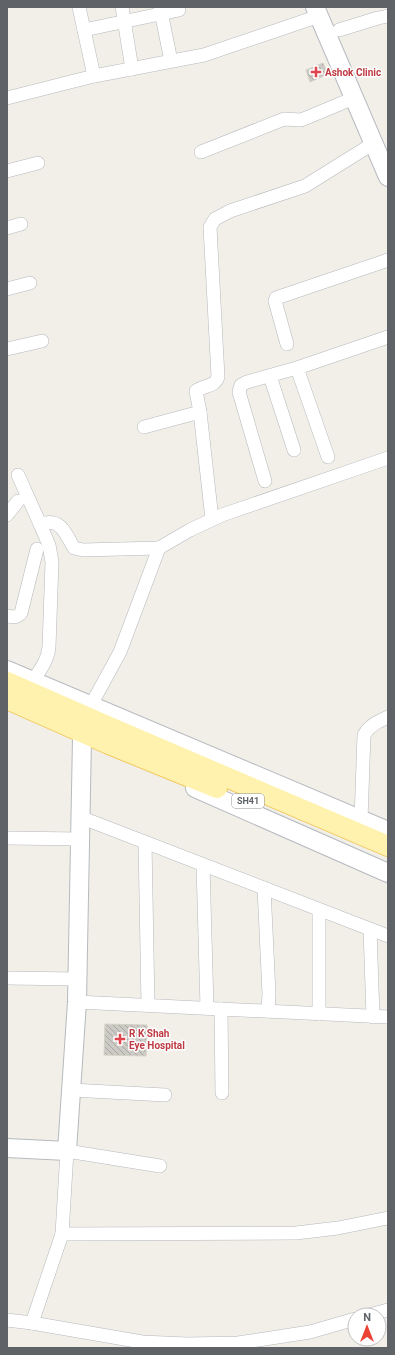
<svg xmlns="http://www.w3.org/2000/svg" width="395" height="1355" viewBox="0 0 395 1355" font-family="Roboto,sans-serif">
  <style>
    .building { fill: url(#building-back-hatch); stroke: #d6d1c6 }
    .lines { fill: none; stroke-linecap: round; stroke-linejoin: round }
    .street-casing { stroke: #b5b8bc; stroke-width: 14 }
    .secondary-casing { stroke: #b6babf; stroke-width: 20 }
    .primary-casing { stroke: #f2c960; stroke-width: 22 }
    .street { stroke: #fff; stroke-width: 13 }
    .secondary { stroke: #fff; stroke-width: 18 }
    .primary { stroke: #fff2af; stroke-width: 20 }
    .health-dot { fill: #e0444e; stroke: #fff; stroke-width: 1.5 }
    .labels { text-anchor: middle; stroke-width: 3; stroke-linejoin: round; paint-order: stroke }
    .shield { fill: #fff; stroke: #8f9295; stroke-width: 1 }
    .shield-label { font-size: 9px; font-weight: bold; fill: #5f6368 }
    .health-label { font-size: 10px; font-weight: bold; fill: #be3a42; stroke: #fff; text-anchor: start }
  </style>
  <defs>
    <pattern id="building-back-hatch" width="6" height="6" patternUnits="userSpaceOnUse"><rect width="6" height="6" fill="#cccac5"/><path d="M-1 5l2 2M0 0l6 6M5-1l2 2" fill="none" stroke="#a9a8a4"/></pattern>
  </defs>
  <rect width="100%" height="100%" fill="#f1efe8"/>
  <!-- building -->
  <g class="building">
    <polygon points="323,63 328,74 310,82 306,70"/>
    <polygon points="105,1024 147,1025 146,1056 104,1055"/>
  </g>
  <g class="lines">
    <!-- street casing -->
    <g class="street-casing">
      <g id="street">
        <polyline points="79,7 94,76"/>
        <polyline points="122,7 132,69"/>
        <polyline points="160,7 171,61"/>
        <polyline points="84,30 179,10"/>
        <polyline points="339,30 378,18 388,16"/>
        <polyline points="7,98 94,76 204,55 319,16"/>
        <polyline points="201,152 284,119 301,120 306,118 354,98"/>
        <polyline points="7,171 38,163"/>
        <polyline points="7,228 21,224"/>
        <polyline points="7,289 30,283"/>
        <polyline points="287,344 275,301 276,298 388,260"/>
        <polyline points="7,349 42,341"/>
        <polyline points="297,368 328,457"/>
        <polyline points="270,376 294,450"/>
        <polyline points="200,412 212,519"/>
        <path d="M144,427L200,412L196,391C204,385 215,387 218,377L210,227L215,219L230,211L305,186L374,143"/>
        <path d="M18,475L40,524C44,523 49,522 53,523C63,524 69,540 74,548L83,550L159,548"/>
        <polyline points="265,481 239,392 241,385 247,382 297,368 388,337"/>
        <polyline points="7,515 18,501"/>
        <path d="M7,616C13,617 17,618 21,613L37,549"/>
        <path d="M33,681C40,670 48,660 49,647L52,562L49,545L40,524"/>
        <polyline points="91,705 120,652 159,548 190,530 222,515 388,458"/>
        <polyline points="80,817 388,936"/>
        <path d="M361,820L364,735C370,725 377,722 388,717"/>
        <polyline points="7,838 80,839"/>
        <polyline points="145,842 148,1005"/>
        <polyline points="203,865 207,1008"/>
        <polyline points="264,888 269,994 268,1011"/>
        <polyline points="319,910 319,1014"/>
        <polyline points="370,929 373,1017"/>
        <polyline points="7,978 77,979"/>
        <polyline points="77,1002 388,1017"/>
        <polyline points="221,1009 222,1093"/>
        <polyline points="71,1090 165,1095"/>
        <polyline points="62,1234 296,1233 338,1228 388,1218"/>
        <polyline points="369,1315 388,1310"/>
        <polyline points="7,1320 32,1323 62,1234 67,1151 160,1166"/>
        <polyline points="32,1323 142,1342 187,1344 238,1343 310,1332 355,1319"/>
      </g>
    </g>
    <!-- secondary casing -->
    <g class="secondary-casing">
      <g id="secondary">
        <polyline points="315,7 388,177"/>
        <polyline points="7,670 388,831"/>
        <polyline points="195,788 388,873"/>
        <polyline points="7,1148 67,1151 77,1002 82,738"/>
      </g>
    </g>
    <!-- primary casing -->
    <g class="primary-casing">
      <g id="primary">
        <polyline points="7,682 114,729 388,846"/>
        <polyline points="7,699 109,744 217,788"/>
      </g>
    </g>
    <!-- street -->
    <use href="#street" class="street"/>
    <!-- secondary -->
    <use href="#secondary" class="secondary"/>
    <!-- primary -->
    <use href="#primary" class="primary"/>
  </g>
  <!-- markers -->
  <g class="health-dot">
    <path d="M314 66h4v4h4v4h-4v4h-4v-4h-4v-4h4z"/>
    <path d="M118 1033h4v4h4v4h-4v4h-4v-4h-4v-4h4z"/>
  </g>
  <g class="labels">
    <!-- shield labels -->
    <rect class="shield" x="232" y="794" width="32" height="14" rx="3"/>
    <g class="shield-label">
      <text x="248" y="804">SH41</text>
    </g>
    <!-- health labels -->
    <g class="health-label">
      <text x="325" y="76">Ashok Clinic</text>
      <text x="129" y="1037">R K Shah<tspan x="129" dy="12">Eye Hospital</tspan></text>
    </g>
  </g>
  <!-- border -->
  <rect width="395" height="1355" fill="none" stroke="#5f6368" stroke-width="16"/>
  <!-- north arrow -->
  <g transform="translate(367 1327)"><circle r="19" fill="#ffffff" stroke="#bfc1c3"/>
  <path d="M0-3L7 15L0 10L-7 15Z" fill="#ea4335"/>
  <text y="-6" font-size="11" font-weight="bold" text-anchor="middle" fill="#5f6368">N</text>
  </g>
</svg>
